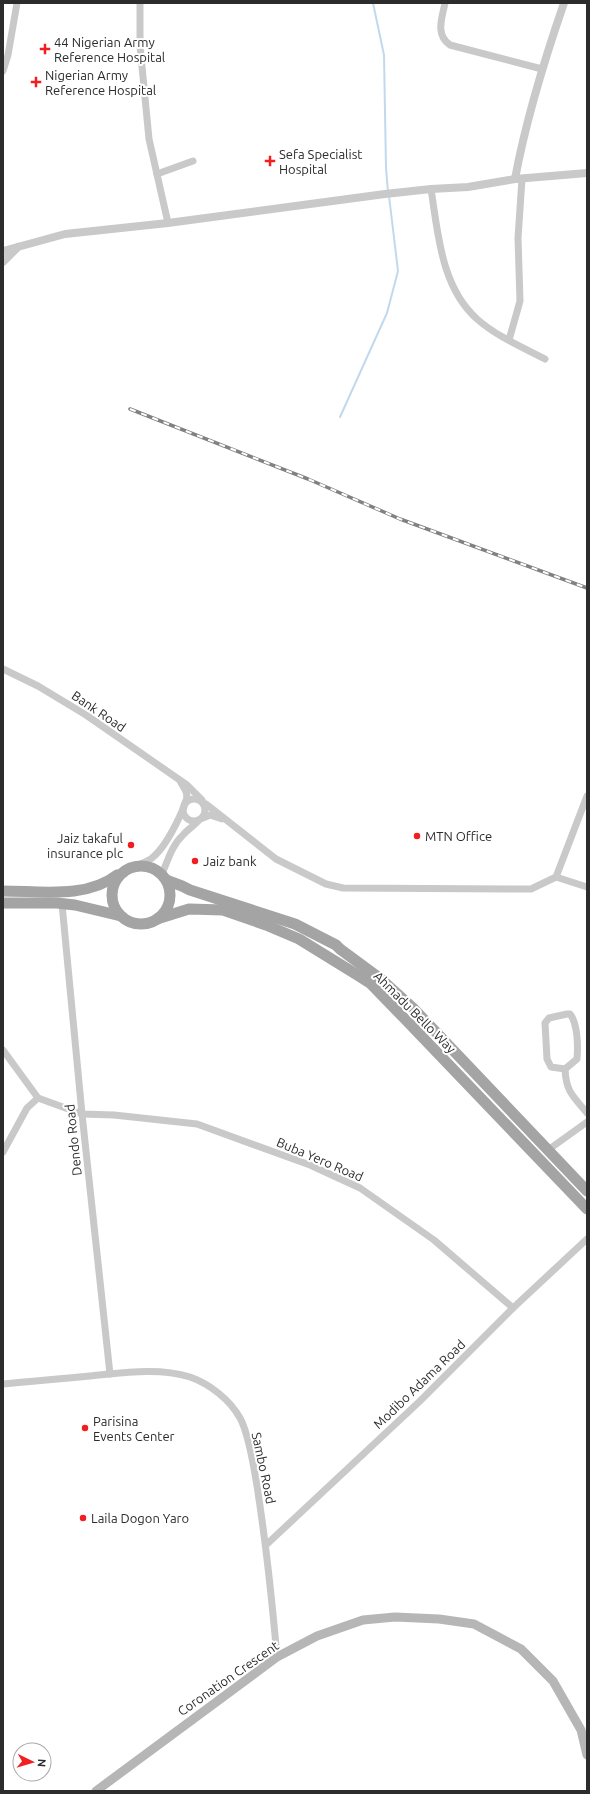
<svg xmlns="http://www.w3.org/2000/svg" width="590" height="1794" viewBox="0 0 590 1794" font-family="Ubuntu,sans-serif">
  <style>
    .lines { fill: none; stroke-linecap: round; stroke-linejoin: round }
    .stream { stroke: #c2d9ed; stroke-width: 2 }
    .minor { stroke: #c9c9c9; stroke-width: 7 }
    .tertiary { stroke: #c9c9c9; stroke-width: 8 }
    .secondary { stroke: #b6b6b6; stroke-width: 9 }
    .primary { stroke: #a4a4a4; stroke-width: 11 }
    .rail-casing { stroke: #818181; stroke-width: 3.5 }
    .rail { stroke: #fff; stroke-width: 2; stroke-dasharray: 6; stroke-linecap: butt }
    .poi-dot { fill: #f21f20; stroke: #fff; stroke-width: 1.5 }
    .labels { text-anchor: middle; stroke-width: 4; stroke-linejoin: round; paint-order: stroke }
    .poi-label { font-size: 13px; fill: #2c2c2c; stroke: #fff; text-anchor: start }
    .street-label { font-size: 13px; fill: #2c2c2c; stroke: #fff }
  </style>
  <rect width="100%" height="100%" fill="#fff"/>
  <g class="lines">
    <!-- stream -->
    <g class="stream">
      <polyline points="373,3 384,55 386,168 388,192"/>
      <polyline points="340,417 387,313 398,271 389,196"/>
    </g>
    <!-- minor -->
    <g class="minor">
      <polyline points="140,3 140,46 149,139 168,223"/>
      <path d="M445,3C442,18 435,35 450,45L542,69"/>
      <polyline points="3,71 8,55 17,3"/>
      <polyline points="157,174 193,161"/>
      <path d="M431,189C438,233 441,287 477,319C496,336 522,347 545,359"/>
      <polyline points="509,340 520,301 518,238 522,179"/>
      <polyline points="3,669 38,686 86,715 187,785 202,800"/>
      <path d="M181,783C186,791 189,795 185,803"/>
      <circle cx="194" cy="810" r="11"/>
      <polyline points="206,804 276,859 326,884 343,888 531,889 556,877 587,796"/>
      <polyline points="203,818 210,815 222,819"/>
      <path d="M138,865C143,863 148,861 152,858C166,847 177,823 184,807"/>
      <path d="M162,874C168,860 172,845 183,835C188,829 194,826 199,820"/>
      <polyline points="556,877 587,887"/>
      <polyline points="62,904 82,1114 110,1374"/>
      <path d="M567,1014H570C578,1024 578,1047 577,1059L565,1069L551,1067L547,1059L545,1023L549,1018Z"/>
      <polyline points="3,1050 38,1098"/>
      <path d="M565,1069C566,1092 573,1096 587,1113"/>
      <polyline points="548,1150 587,1122"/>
      <polyline points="3,1152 27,1108 38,1098 82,1114 114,1115 197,1124 310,1165 360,1188 434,1240 513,1308"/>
      <path d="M3,1384C32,1381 61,1379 90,1376C122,1373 158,1367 190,1377C210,1384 230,1400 240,1418C249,1434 254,1468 257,1486C266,1543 272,1600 277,1657"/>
      <polyline points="266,1545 420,1401 513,1308 587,1239"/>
    </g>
    <!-- tertiary -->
    <g class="tertiary">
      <path d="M515,179C526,119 544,61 564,3"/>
      <polyline points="3,251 65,234 168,223 385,194 431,189 468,187 515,179 587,173"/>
      <polyline points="3,262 18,247"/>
    </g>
    <!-- secondary -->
    <polyline class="secondary" points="96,1791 277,1657 317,1636 363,1620 395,1617 439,1619 474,1624 521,1649 553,1681 581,1730 587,1755"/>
    <!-- primary -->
    <g class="primary">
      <circle cx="141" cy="895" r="29"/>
      <polyline points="166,880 182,886 190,890 295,924 336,945 340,949 382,980 413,1008 587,1191"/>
      <path d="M3,891C40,891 86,899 117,875"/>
      <polyline points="3,903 57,903 75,905 121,916"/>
      <polyline points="157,919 189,909 223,910 266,925 299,939 359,976 370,983 404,1018 587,1209"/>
    </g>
    <!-- rail casing -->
    <g class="rail-casing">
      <polyline id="rail" points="130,409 308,479 400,519 587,588"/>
    </g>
    <!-- rail -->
    <use href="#rail" class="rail"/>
  </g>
  <!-- markers -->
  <g class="poi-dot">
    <path d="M43 43h4v4h4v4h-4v4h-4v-4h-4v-4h4z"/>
    <path d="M34 76h4v4h4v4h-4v4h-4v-4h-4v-4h4z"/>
    <path d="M268 155h4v4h4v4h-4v4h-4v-4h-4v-4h4z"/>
    <circle cx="417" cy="836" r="4"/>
    <circle cx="131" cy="845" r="4"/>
    <circle cx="195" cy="861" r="4"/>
    <circle cx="85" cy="1428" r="4"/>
    <circle cx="83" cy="1518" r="4"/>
  </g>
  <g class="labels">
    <!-- poi labels -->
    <g class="poi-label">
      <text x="54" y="47">44 Nigerian Army<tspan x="54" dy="15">Reference Hospital</tspan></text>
      <text x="45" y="80">Nigerian Army<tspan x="45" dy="15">Reference Hospital</tspan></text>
      <text x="279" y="159">Sefa Specialist<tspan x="279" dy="15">Hospital</tspan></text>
      <text x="425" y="841">MTN Office</text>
      <text x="123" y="843" text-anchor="end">Jaiz takaful<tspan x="123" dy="15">insurance plc</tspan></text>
      <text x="203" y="866">Jaiz bank</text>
      <text x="93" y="1426">Parisina<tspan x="93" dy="15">Events Center</tspan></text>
      <text x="91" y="1523">Laila Dogon Yaro</text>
    </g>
    <!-- street labels -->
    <g class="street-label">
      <text transform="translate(99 711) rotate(34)" y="5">Bank Road</text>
      <text transform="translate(415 1012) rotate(45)" y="5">Ahmadu Bello Way</text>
      <text transform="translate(73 1140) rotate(-96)" y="5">Dendo Road</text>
      <text transform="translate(320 1159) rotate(23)" y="5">Buba Yero Road</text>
      <text transform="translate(419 1384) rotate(-44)" y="5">Modibo Adama Road</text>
      <text transform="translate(264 1468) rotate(78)" y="5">Sambo Road</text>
      <text transform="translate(228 1678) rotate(-35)" y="5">Coronation Crescent</text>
    </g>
  </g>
  <!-- border -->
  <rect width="590" height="1794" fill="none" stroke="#2c2c2c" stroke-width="8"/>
  <!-- north arrow -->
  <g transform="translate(32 1762) rotate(95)"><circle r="19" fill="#ffffff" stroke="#ababab"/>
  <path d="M0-3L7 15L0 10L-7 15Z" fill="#f21f20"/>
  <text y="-6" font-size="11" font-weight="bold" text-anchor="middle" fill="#2c2c2c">N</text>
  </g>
</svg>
